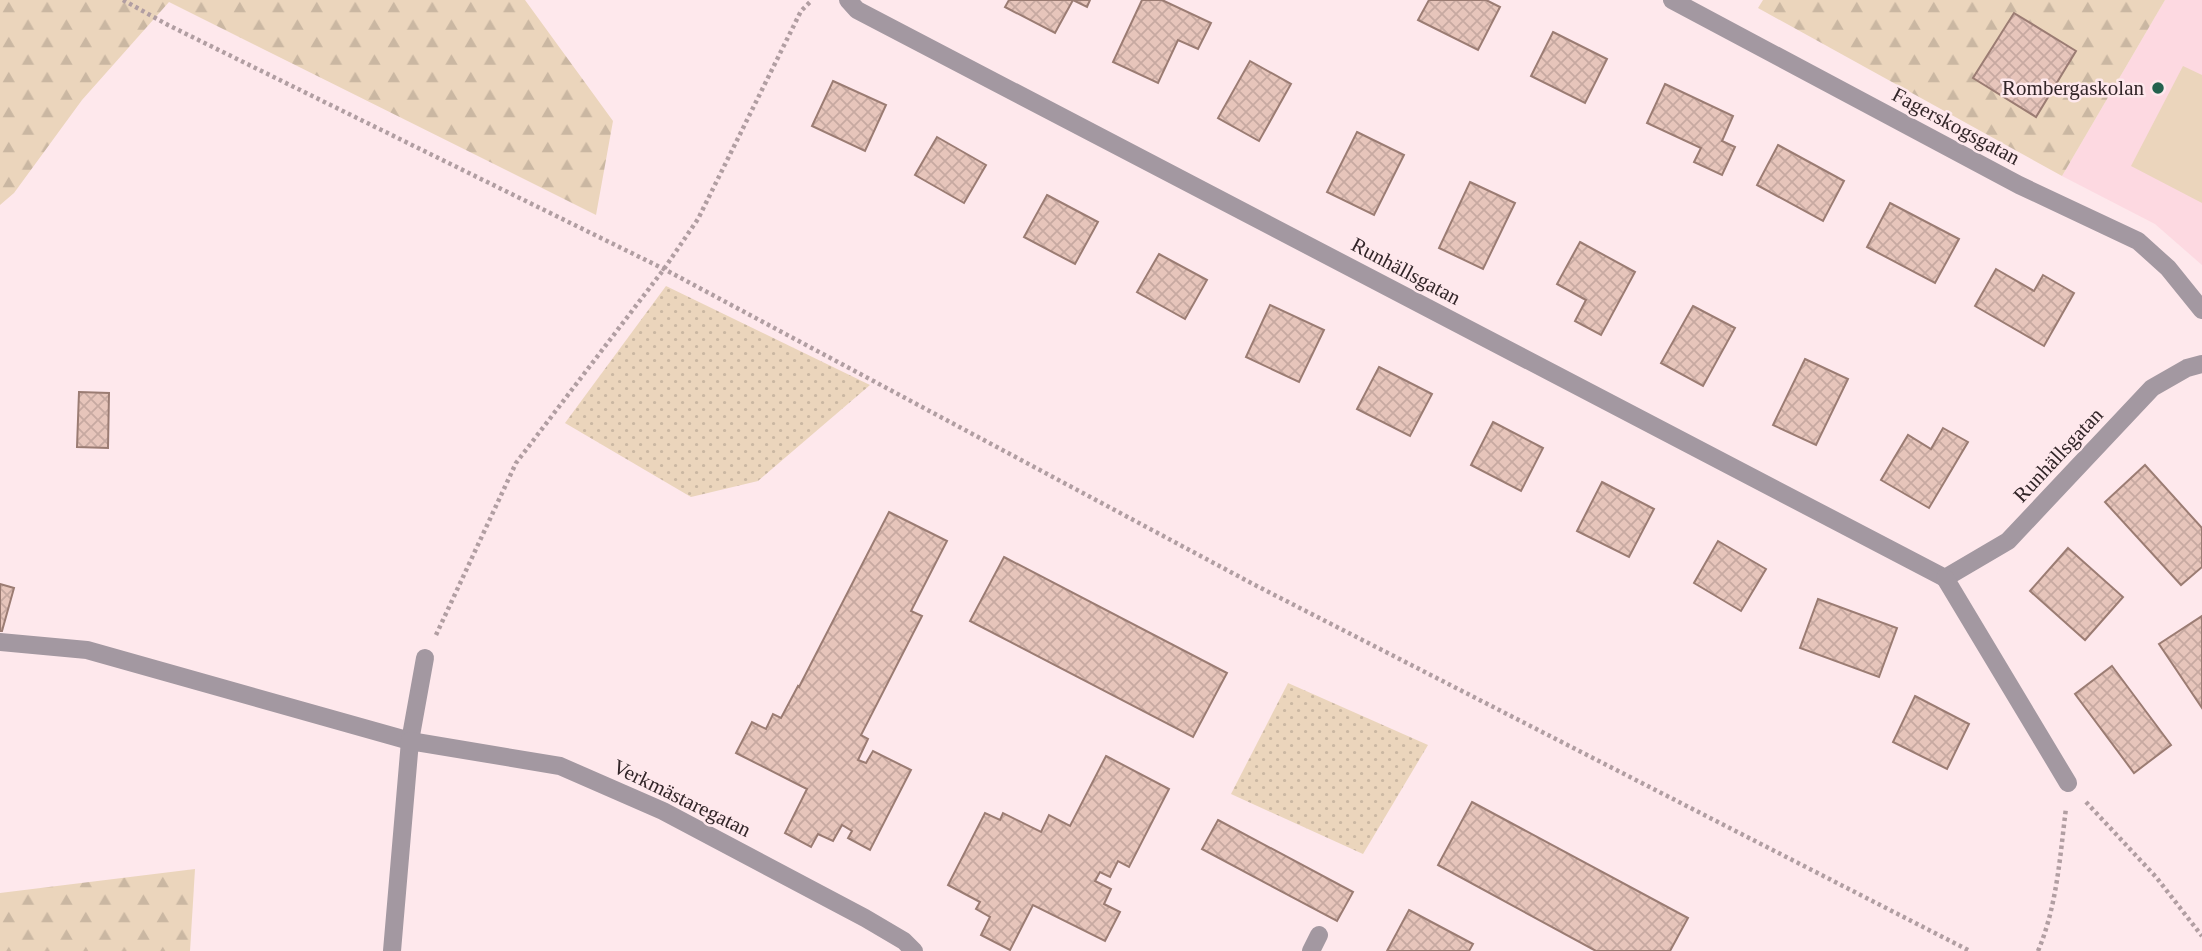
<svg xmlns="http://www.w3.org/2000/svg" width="2202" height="951" viewBox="0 0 2202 951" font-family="'Times New Roman',serif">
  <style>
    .built { fill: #fdd9e1 }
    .green { fill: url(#green-dots) }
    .forest { fill: url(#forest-firs) }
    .pitch { fill: #ebd5bc }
    .building { fill: url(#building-cross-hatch); stroke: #9b7c73; stroke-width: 2 }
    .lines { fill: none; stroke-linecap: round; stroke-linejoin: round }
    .path { stroke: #b19ea2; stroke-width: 4.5; stroke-dasharray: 3.5 3.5; stroke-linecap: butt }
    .lane { stroke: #a398a1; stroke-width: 18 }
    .street { stroke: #a398a1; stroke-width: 18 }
    .poi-dot { fill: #24624e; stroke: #fee8ec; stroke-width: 2.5 }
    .labels { text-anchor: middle; stroke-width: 5; stroke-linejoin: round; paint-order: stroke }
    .poi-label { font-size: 21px; fill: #322528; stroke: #fee8ec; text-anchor: end }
    .street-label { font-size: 21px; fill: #322528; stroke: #fee8ec }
  </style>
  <defs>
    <pattern id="green-dots" width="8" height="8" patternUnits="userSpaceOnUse" patternTransform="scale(1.75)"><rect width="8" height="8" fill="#ebd5bc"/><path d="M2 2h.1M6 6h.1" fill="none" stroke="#cab7a2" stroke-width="1.8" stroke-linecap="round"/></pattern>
    <pattern id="forest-firs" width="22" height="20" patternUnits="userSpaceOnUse" patternTransform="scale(1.75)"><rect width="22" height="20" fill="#ebd5bc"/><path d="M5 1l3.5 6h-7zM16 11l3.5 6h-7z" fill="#cab7a2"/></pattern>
    <pattern id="building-cross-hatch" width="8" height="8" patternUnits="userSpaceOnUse" patternTransform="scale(1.75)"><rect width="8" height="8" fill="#e7c5bb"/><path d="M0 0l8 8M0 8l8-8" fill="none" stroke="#c7a9a1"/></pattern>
  </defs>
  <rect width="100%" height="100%" fill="#fee8ec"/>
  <!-- built -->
  <polygon class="built" points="2165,0 2202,0 2202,265 2155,224 2062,176"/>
  <!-- green -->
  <g class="green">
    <polygon points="666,286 870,385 758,481 691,497 565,423"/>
    <polygon points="1288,683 1428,745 1363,854 1231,794"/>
  </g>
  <!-- forest -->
  <g class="forest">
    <polygon points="0,0 525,0 613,121 596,215 169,2 82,100 14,193 0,205"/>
    <polygon points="1763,0 2165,0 2062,176 1758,8"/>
    <polygon points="195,869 190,951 0,951 0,893"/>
  </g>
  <!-- pitch -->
  <polygon class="pitch" points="2183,66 2202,75 2202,203 2131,166"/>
  <!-- building -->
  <g class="building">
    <polygon points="1009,0 1073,0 1055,33 1005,7"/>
    <polygon points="1073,0 1090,0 1087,7"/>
    <polygon points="1142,0 1162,0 1211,23 1198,49 1178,40 1158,83 1113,62"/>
    <polygon points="1429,0 1486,0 1500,7 1478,50 1418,20"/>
    <polygon points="2014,13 2076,51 2036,117 1973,78"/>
    <polygon points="1553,32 1607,59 1585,103 1531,76"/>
    <polygon points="1250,61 1291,84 1259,141 1218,118"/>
    <polygon points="833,81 886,105 865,151 812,126"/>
    <polygon points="1665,84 1733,116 1722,141 1735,147 1722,175 1694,162 1701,148 1647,123"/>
    <polygon points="1357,132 1404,155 1374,215 1327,192"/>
    <polygon points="937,137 986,165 964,203 915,175"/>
    <polygon points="1778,145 1844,181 1823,221 1757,185"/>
    <polygon points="1470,182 1515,203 1483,269 1439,248"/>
    <polygon points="1047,195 1098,222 1075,264 1024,237"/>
    <polygon points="1890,203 1959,239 1935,283 1867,247"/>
    <polygon points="1580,242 1635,272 1601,335 1575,321 1586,300 1557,284"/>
    <polygon points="1159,254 1207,280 1185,319 1137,292"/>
    <polygon points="1996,269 2034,291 2043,275 2074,293 2044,346 1975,306"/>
    <polygon points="1270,305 1324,330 1299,382 1246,357"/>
    <polygon points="1693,306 1735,328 1703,386 1661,363"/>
    <polygon points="1805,359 1848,379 1816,445 1773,425"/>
    <polygon points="1379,367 1432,394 1410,436 1357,409"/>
    <polygon points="79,392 109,393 108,448 77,447"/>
    <polygon points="1493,422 1543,448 1521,491 1471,465"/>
    <polygon points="1943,428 1968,442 1929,508 1881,480 1908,435 1931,449"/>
    <polygon points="2145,465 2202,528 2202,567 2181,585 2105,502"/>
    <polygon points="1602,482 1654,509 1629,557 1577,531"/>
    <polygon points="889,512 947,541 911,611 922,616 861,735 868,739 858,760 866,763 873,751 911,770 870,850 848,838 852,831 842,825 833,841 818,834 811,847 785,833 807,789 736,753 752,722 766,729 773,714 781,718 798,686 799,687"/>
    <polygon points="1718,541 1766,569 1741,611 1694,583"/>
    <polygon points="2068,548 2123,597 2085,640 2030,591"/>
    <polygon points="1004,557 1227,673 1193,737 970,621"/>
    <polygon points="0,584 14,588 2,631 0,631"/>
    <polygon points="1818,599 1897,628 1879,677 1800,648"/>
    <polygon points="2202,616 2202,708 2159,644"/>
    <polygon points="2112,666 2171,745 2134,773 2075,694"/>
    <polygon points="1915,696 1969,724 1947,769 1893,742"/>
    <polygon points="1106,756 1169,789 1129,867 1118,861 1110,877 1100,872 1095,881 1111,889 1104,904 1120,912 1105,941 1033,905 1010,950 981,935 990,917 976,909 980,902 948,885 985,813 1000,820 1003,813 1041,832 1049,815 1070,826"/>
    <polygon points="1472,802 1688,918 1670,951 1596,951 1438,865"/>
    <polygon points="1218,820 1353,892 1337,921 1202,849"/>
    <polygon points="1409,910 1473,944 1469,951 1387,951"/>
  </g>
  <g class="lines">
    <!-- path -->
    <g class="path">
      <polyline points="123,0 168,25 664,269 1253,584 1970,951"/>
      <polyline points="436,635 516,463 664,269 698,219 801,11 812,0"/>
      <polyline points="2086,802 2156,877 2202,936"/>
      <path d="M2038,951C2057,906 2060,856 2066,808"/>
    </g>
    <!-- lane -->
    <g class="lane">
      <polyline points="0,642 87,650 410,741"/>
      <polyline points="1311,951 1319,935"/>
    </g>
    <!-- street -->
    <g class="street">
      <polyline points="848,0 857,10 1945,578 2008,541 2152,388 2187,368 2202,364"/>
      <polyline points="1672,0 2019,185 2138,241 2168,268 2202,310"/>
      <polyline points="1945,578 2068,783"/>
      <polyline points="410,741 425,658"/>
      <polyline points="392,951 410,741 560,766 663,811 865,918 904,941 914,951"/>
    </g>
  </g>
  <!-- markers -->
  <circle class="poi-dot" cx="2158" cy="88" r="7"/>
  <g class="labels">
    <!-- poi labels -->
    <g class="poi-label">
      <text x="2144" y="95">Rombergaskolan</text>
    </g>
    <!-- street labels -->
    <g class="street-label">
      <text transform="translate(1956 126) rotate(28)" y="7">Fagerskogsgatan</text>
      <text transform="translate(1406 271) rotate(28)" y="7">Runhällsgatan</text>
      <text transform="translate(2058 455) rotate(-47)" y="7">Runhällsgatan</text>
      <text transform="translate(682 798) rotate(26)" y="7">Verkmästaregatan</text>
    </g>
  </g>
</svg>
